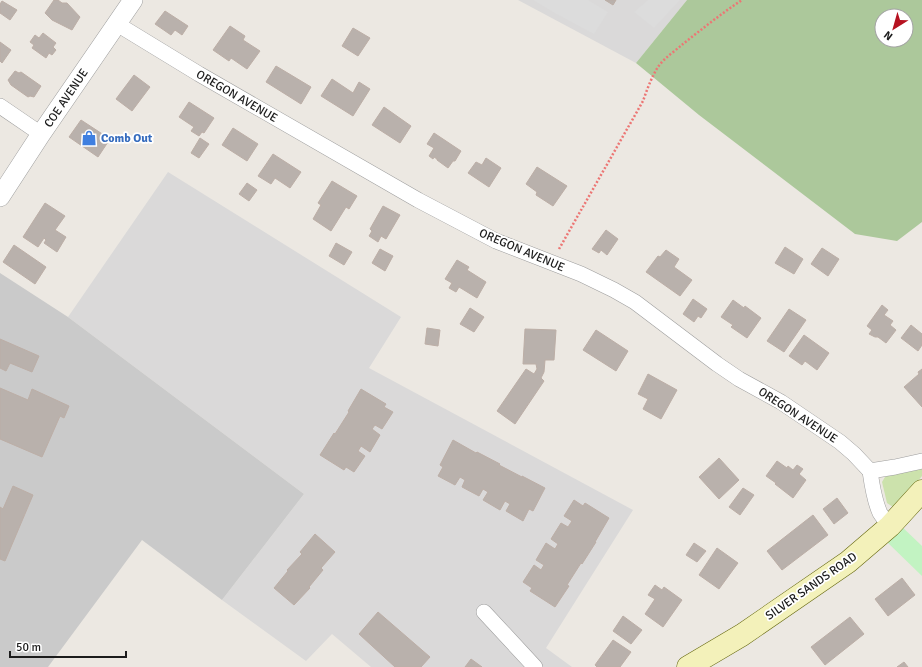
<svg xmlns="http://www.w3.org/2000/svg" width="922" height="667" viewBox="0 0 922 667" font-family="Signika,sans-serif">
  <style>
    .residential { fill: #dad9d9 }
    .religious { fill: #cacaca }
    .grass { fill: #cce2ac }
    .forest { fill: #acc89b; fill-rule: evenodd }
    .park { fill: #c2f3c2 }
    .parking { fill: #dcdcdc }
    .building { fill: #b9b1ac; stroke: #bcaea6 }
    .lines { fill: none; stroke-linecap: round; stroke-linejoin: round }
    .minor-casing { stroke: #9d9d9d; stroke-width: 16 }
    .tertiary-casing { stroke: #9d9d9d; stroke-width: 20 }
    .secondary-casing { stroke: #65670e; stroke-width: 23 }
    .path { stroke: #ec7674; stroke-width: 2.5; stroke-dasharray: 2 2; stroke-linecap: butt }
    .minor { stroke: #fff; stroke-width: 15 }
    .tertiary { stroke: #fff; stroke-width: 19 }
    .secondary { stroke: #f3f1ba; stroke-width: 22 }
    .labels { text-anchor: middle; stroke-width: 3.5; stroke-linejoin: round; paint-order: stroke }
    .street-label { font-size: 12px; fill: #1c1c1c; stroke: #fff }
    .shop-label { font-size: 12px; font-weight: bold; fill: #366cbe; stroke: #fff; text-anchor: start }
  </style>
  <rect width="100%" height="100%" fill="#ece8e2"/>
  <!-- residential -->
  <g class="residential">
    <polygon points="518,0 687,0 636,63"/>
    <polygon points="168,172 401,317 369,368 633,510 546,648 572,667 371,667 332,634 306,661 222,600 304,494 68,317"/>
  </g>
  <!-- religious -->
  <polygon class="religious" points="0,273 68,317 304,494 222,600 142,540 48,667 0,667"/>
  <!-- grass -->
  <polygon class="grass" points="922,468 922,476 897,506 893,507 887,503 882,482 885,477 889,475"/>
  <!-- forest -->
  <path class="forest" d="M687,0H922V222L897,241L855,234L699,115L636,63ZM882,16H906V40H882Z"/>
  <!-- park -->
  <polygon class="park" points="899,524 922,546 922,576 886,541"/>
  <!-- parking -->
  <g class="parking">
    <polygon points="533,0 588,0 608,12 594,34 553,12"/>
    <polygon points="648,0 680,0 654,28 634,12"/>
  </g>
  <!-- building -->
  <g class="building">
    <polygon points="54,0 58,0 62,3 67,3 80,17 72,30 52,20 45,13"/>
    <polygon points="605,0 616,0 613,5"/>
    <polygon points="2,1 17,10 10,20 0,13 0,4"/>
    <polygon points="165,11 188,26 182,35 175,30 171,35 155,24"/>
    <polygon points="230,26 245,36 243,40 260,51 247,69 231,58 229,61 213,50"/>
    <polygon points="353,28 370,38 358,56 342,46"/>
    <polygon points="43,33 56,43 53,47 56,50 52,55 49,53 46,58 32,48 34,45 30,42 35,35 39,38"/>
    <polygon points="0,42 11,50 2,63 0,61"/>
    <polygon points="276,66 311,87 301,104 266,82"/>
    <polygon points="15,71 19,73 21,72 41,86 34,97 30,96 28,97 11,85 8,80"/>
    <polygon points="134,75 150,87 132,111 116,99"/>
    <polygon points="332,79 353,93 359,82 370,89 353,116 321,96"/>
    <polygon points="189,102 214,118 204,133 202,132 199,136 191,131 194,127 179,117"/>
    <polygon points="384,107 411,126 400,143 372,125"/>
    <polygon points="81,120 110,139 98,157 69,137"/>
    <polygon points="233,128 258,144 247,161 222,145"/>
    <polygon points="434,133 461,151 455,161 453,161 448,168 437,160 437,159 434,157 433,159 429,156 434,148 427,144"/>
    <polygon points="200,138 209,144 199,158 191,153"/>
    <polygon points="273,154 301,172 290,188 275,178 271,184 258,176"/>
    <polygon points="486,158 501,168 489,187 468,173 476,162 482,165"/>
    <polygon points="537,167 567,186 553,206 536,195 537,192 526,184"/>
    <polygon points="332,181 357,196 349,209 346,207 331,231 313,219 321,205 318,203"/>
    <polygon points="247,183 257,190 249,201 239,194"/>
    <polygon points="45,203 65,216 55,230 66,237 57,252 44,243 46,240 44,238 38,247 23,237"/>
    <polygon points="383,206 400,215 386,239 381,236 378,242 369,236 372,231 370,229"/>
    <polygon points="606,230 618,239 607,255 601,250 599,253 592,249"/>
    <polygon points="336,243 352,252 344,265 329,256"/>
    <polygon points="14,245 46,267 35,284 3,262"/>
    <polygon points="785,247 803,259 794,274 775,263"/>
    <polygon points="822,248 839,259 828,276 811,264"/>
    <polygon points="380,249 393,256 385,271 372,263"/>
    <polygon points="666,250 679,259 674,267 692,280 680,296 646,272 658,256 660,257"/>
    <polygon points="457,260 469,267 467,270 486,282 477,298 459,287 456,292 449,288 452,283 445,279"/>
    <polygon points="693,299 707,309 701,318 698,316 694,322 683,314"/>
    <polygon points="733,300 744,308 745,306 761,318 747,338 731,327 733,325 721,317"/>
    <polygon points="882,305 888,310 884,315 893,321 890,325 896,330 886,343 878,337 875,337 869,334 872,330 867,326"/>
    <polygon points="470,308 484,317 474,332 460,324"/>
    <polygon points="789,309 806,320 784,352 767,341"/>
    <polygon points="911,325 922,334 922,345 918,351 901,338"/>
    <polygon points="427,328 440,330 438,346 425,344"/>
    <polygon points="525,329 556,330 554,360 545,360 544,372 541,378 544,381 515,424 497,411 526,369 534,374 537,369 536,364 523,364"/>
    <polygon points="596,330 628,351 616,371 583,350"/>
    <polygon points="804,335 829,353 817,370 805,361 802,365 789,356"/>
    <polygon points="0,339 39,356 32,372 10,363 6,371 0,368"/>
    <polygon points="922,369 922,407 904,387 919,374 918,372"/>
    <polygon points="648,374 677,390 661,419 643,409 648,399 638,394"/>
    <polygon points="0,388 28,400 32,389 69,406 64,418 60,416 42,457 0,439"/>
    <polygon points="361,389 386,404 384,407 393,412 382,429 375,425 372,429 380,435 370,452 361,446 358,451 365,456 354,472 346,467 344,470 320,455 334,433 335,434 349,412 348,411"/>
    <polygon points="453,440 476,453 477,452 500,464 499,465 522,477 522,476 545,488 533,511 529,509 523,521 506,511 510,504 505,501 500,510 483,500 488,492 483,489 479,496 462,487 465,480 460,477 455,485 438,476 443,467 440,465"/>
    <polygon points="719,458 739,480 719,499 699,477"/>
    <polygon points="777,461 787,468 788,466 793,470 797,465 803,469 799,474 806,480 793,498 775,484 776,483 766,476"/>
    <polygon points="13,486 33,495 5,561 0,559 0,507 3,509"/>
    <polygon points="743,488 754,495 740,515 729,507"/>
    <polygon points="837,498 848,513 834,524 823,509"/>
    <polygon points="574,500 583,506 585,503 609,518 595,542 596,542 582,564 581,563 567,585 569,586 555,607 530,591 532,588 523,582 534,565 541,570 544,565 536,560 546,543 555,549 558,544 551,539 561,523 568,527 572,521 564,516"/>
    <polygon points="813,515 828,535 782,570 767,551"/>
    <polygon points="315,534 335,552 321,568 323,570 309,587 310,588 294,605 274,588 288,571 287,570 302,554 300,552"/>
    <polygon points="694,543 706,551 697,562 686,555"/>
    <polygon points="717,548 738,563 719,589 699,575"/>
    <polygon points="902,578 915,595 888,616 875,599"/>
    <polygon points="655,585 662,590 664,587 682,600 663,627 645,614 655,599 648,595"/>
    <polygon points="378,612 430,657 421,667 395,667 359,634"/>
    <polygon points="623,616 642,630 631,644 613,631"/>
    <polygon points="850,617 864,634 825,665 811,647"/>
    <polygon points="613,640 631,652 620,667 597,667 595,665"/>
    <polygon points="471,659 482,667 465,667"/>
    <polygon points="904,662 908,667 897,667"/>
  </g>
  <g class="lines">
    <!-- minor casing -->
    <g class="minor-casing">
      <g id="minor">
        <polyline points="117,24 199,74 418,200 496,241 581,274 614,290 635,302 717,364 739,379 781,402 840,442 854,454 870,471 895,467 922,461"/>
        <polyline points="0,106 41,134"/>
        <path d="M870,471C872,485 874,500 880,513C883,518 887,522 890,526"/>
        <polyline points="484,612 535,667"/>
      </g>
    </g>
    <!-- tertiary casing -->
    <g class="tertiary-casing">
      <polyline id="tertiary" points="0,197 41,134 133,0"/>
    </g>
    <!-- secondary casing -->
    <g class="secondary-casing">
      <polyline id="secondary" points="688,667 742,635 848,562 890,526 922,491"/>
    </g>
    <!-- path -->
    <path class="path" d="M559,249L643,101C647,90 651,78 658,67C664,58 675,51 683,44C702,29 722,13 742,0"/>
    <!-- minor -->
    <use href="#minor" class="minor"/>
    <!-- tertiary -->
    <use href="#tertiary" class="tertiary"/>
    <!-- secondary -->
    <use href="#secondary" class="secondary"/>
  </g>
  <!-- icons -->
  <defs>
    <g id="shop-bare" transform="scale(1.2)"><path d="M-5-2.5h2.3a2.7 3.5 0 0 1 5.4 0H5L5.5 6h-11ZM-1.5-2.5h3a1.5 2.3 0 0 0-3 0Z" fill="#3f7fe0" stroke="#fff" stroke-width="2.5" paint-order="stroke"/></g>
  </defs>
  <g fill-rule="evenodd">
    <use href="#shop-bare" x="89" y="138"/>
  </g>
  <g class="labels">
    <!-- street labels -->
    <g class="street-label">
      <text transform="translate(237 96) rotate(30)" y="4">OREGON AVENUE</text>
      <text transform="translate(66 98) rotate(-56)" y="4">COE AVENUE</text>
      <text transform="translate(522 250) rotate(23)" y="4">OREGON AVENUE</text>
      <text transform="translate(798 415) rotate(33)" y="4">OREGON AVENUE</text>
      <text transform="translate(811 586) rotate(-35)" y="4">SILVER SANDS ROAD</text>
    </g>
    <!-- shop labels -->
    <g class="shop-label">
      <text x="101" y="142">Comb Out</text>
    </g>
  </g>
  <!-- north arrow -->
  <g transform="translate(894 28) rotate(217)"><circle r="19" fill="#ffffff" stroke="#a4a4a4"/>
  <path d="M0-3L7 15L0 10L-7 15Z" fill="#b61220"/>
  <text y="-6" font-size="11" font-weight="bold" text-anchor="middle" fill="#1c1c1c">N</text>
  </g>
  <!-- scale -->
  <path d="M10 651v6h116v-6" fill="none" stroke="#1c1c1c" stroke-width="2"/>
  <text x="16" y="651" font-size="12" fill="#1c1c1c" stroke="#ffffff" stroke-width="3" paint-order="stroke">50 m</text>
</svg>
